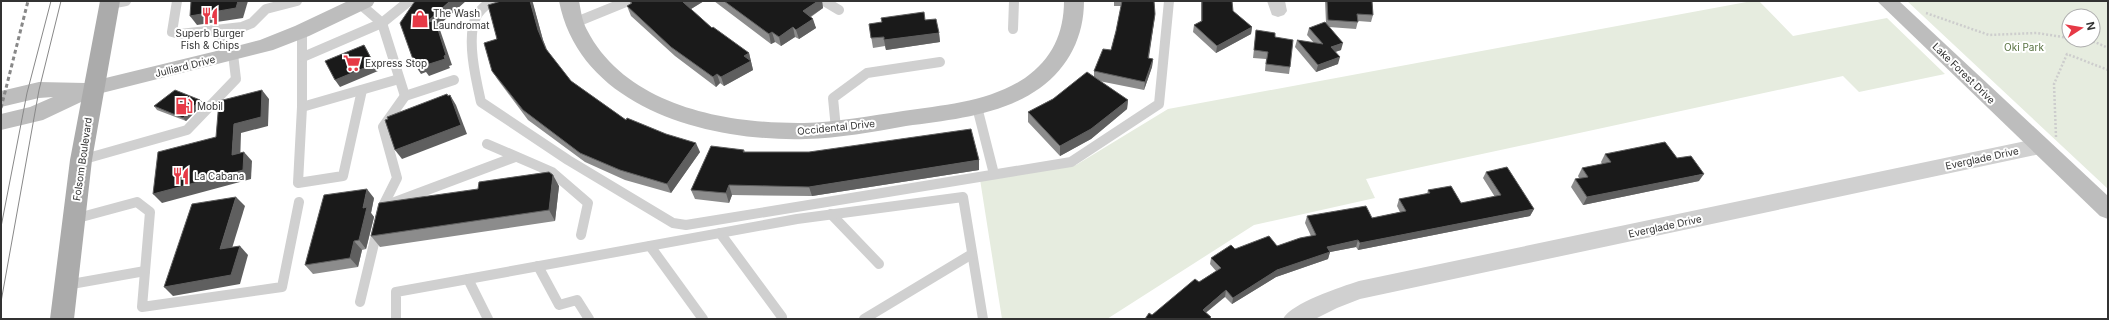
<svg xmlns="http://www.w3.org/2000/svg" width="2109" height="320" viewBox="0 0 2109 320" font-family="Inter,sans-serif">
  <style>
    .green { fill: #e6ecdf; fill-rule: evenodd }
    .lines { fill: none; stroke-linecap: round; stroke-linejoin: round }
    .path { stroke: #cdcdcd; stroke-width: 2.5; stroke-dasharray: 2 2; stroke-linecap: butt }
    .lane { stroke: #d0d0d0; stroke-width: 10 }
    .street { fill: #d0d0d0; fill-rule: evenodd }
    .secondary { fill: #bdbdbd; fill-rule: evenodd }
    .primary { fill: #ababab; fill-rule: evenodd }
    .tram { stroke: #888; stroke-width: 1 }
    .rail { stroke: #888; stroke-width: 3; stroke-dasharray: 4 3; stroke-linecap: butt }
    .wall { fill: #8c8c8c }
    .shaded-wall { fill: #5f5f5f }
    .building { fill: #1a1a1a; stroke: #5f5f5f }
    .labels { text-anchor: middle; stroke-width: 4; stroke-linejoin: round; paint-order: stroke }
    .poi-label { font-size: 10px; fill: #333; stroke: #fff; text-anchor: start }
    .park-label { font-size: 10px; fill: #56703f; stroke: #fff }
    .street-label { font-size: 10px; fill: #333; stroke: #fff }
  </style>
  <rect width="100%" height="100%" fill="#fff"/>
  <!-- green -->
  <g class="green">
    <polygon points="1752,1 1759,1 1793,36 1887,18 1945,74 1859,92 1843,76 1366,179 1375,198 1254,225 1107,319 1002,319 979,173 1076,165 1168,109"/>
    <path d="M1907,1H2108V189ZM2069,16H2093V40H2069Z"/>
  </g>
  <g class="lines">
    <!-- path -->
    <g class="path">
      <polyline points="1926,13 1989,35 2037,33 2069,38"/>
      <polyline points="2081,40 2095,42 2108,48"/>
      <polyline points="2056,137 2054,84 2067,54 2108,70"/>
    </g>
    <!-- lane -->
    <g class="lane">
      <polyline points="177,1 172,32 180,34 242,27 252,23 266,9 297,1"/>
      <path d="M491,1C486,5 479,10 476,17C466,38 476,80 481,102L568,160L673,223L686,225L1071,162L1159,104L1169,1"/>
      <polyline points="824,1 839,10"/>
      <polyline points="110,4 126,1"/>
      <polyline points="360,4 382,23 409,1"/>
      <polyline points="574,23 628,1"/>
      <polyline points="1013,29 1014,1"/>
      <polyline points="215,31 220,39 221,57"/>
      <polyline points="302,31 302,107 399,79"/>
      <polyline points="303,57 382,23 405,96 454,80"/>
      <polyline points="302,107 298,183 343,176 362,90"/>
      <polyline points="977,107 994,174"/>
      <polyline points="836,129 833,98 867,73 940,62"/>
      <polyline points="487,144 552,172 588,203 581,235"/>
      <polyline points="81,160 187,130 236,79 233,54"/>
      <polyline points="387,205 515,157"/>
      <polyline points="831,214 879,264"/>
      <polyline points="74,219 137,202 150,212 142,307 282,287 299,202"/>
      <polyline points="720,233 782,317"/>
      <polyline points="650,246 703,319"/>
      <polyline points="538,266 559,305 577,300 589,319"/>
      <polyline points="468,279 797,219 963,197 983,319"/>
      <polyline points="66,285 145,271"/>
      <polyline points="360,302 383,206 397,178 383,127 405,96"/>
      <polyline points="396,319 396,292 468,279 488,319"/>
      <polyline points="864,319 972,254"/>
    </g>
    <!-- street -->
    <g class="street">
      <polygon points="1267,1 1285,1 1287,11 1284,15 1278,17 1272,15"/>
      <path d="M2040,138L2047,141L2050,146L2047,151L2040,154L1360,299L1337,308L1315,319H1283C1291,303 1341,287 1359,281Z"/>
    </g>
    <!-- secondary -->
    <g class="secondary">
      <polygon points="348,1 375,1 372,6 309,36 273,50 98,94 43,120 1,130 1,114 30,107 53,97 39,98 1,107 1,91 39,82 85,83 233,47 260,40 295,26"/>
      <path d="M559,1H579C581,11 582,21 587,30C626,106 726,124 804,123C837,122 870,116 903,111C944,105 989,102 1025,78C1052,59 1064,33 1064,1H1084C1084,36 1069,67 1040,88C1002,115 951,120 906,126C873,132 839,138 806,139C710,142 580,109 559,1Z"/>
      <polygon points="1877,1 1899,1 2108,196 2108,219 2100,216"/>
    </g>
    <!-- primary -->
    <polygon class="primary" points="100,1 120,1 92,160 74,319 50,319 70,160"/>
    <!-- tram -->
    <g class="tram">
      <polyline points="1,227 27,93 51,1"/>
      <polyline points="1,302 39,90 61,1"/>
    </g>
    <!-- rail -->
    <polyline class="rail" points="1,108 28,1"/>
  </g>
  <!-- wall -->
  <g class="wall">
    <polygon points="501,1 532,1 543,40 547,51 571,81 626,120 700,152 671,193 625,180 585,162 528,120 498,80 492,71"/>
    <polygon points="629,1 704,1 691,9 712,28 749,53 753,70 724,86 720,83 716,87 675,56 631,16 627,6 631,4"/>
    <polygon points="714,1 822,1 823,8 811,17 816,28 799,39 795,37 781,46 775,42 771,44"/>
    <polygon points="1114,1 1154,1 1155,14 1154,22 1149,58 1153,59 1152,67 1144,90 1099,81 1128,100 1127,109 1091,139 1060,156 1028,122 1028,112 1094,77 1094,71 1111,50 1116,31 1121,6 1114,6"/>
    <polygon points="1201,1 1232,1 1233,11 1252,27 1251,34 1216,53 1193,32 1194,25 1201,21"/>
    <polygon points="1325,1 1372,1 1373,15 1371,22 1358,21 1356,29 1329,27 1341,50 1335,52 1338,64 1316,72 1295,47 1297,40 1314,43 1307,35 1309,28 1326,23"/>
    <polygon points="925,20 939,33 940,42 886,50 885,46 873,48 869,24"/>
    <polygon points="1256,30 1275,37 1290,67 1289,74 1265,71 1266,59 1253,58"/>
    <polygon points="204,103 186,121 157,110 154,106"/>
    <polygon points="744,150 745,152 979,160 979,170 812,196 732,195 729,203 695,199 691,190"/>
    <polygon points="1605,154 1677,158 1699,181 1583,205 1571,187 1575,179 1579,178 1578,176 1582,168 1602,164 1601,162"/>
    <polygon points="1486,172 1534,209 1530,216 1358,250 1356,247 1330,252 1328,259 1276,277 1232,304 1225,297 1152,315 1199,282 1216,271 1210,264 1211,258 1235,249 1277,246 1311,236 1305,223 1307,216 1372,218 1400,212 1397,206 1399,199 1427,194 1428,190 1461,203 1495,197 1483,178"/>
    <polygon points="559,186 555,221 380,247 371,236"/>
    <polygon points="374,198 371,213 374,217 366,249 362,250 358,267 313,274 305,265"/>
  </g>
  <!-- shaded-wall -->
  <g class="shaded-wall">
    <polygon points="238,1 248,1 243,18 197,25 190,16"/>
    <polygon points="450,1 466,1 438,26 440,30 452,65 449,66 450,68 429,76 426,72 421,74 415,65 426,23"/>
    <polygon points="530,1 532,1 533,3 543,40 551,59 538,30"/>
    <polygon points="685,1 704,1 686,12 683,2"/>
    <polygon points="818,1 822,1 823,8 805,20 803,11"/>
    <polygon points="1155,14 1154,22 1147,66 1148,58"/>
    <polygon points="813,19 816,28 799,39 796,30"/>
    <polygon points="793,27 795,37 781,46 779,37"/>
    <polygon points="1252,27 1251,34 1216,53 1217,46"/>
    <polygon points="772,32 775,42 771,44 769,34"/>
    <polygon points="939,33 940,42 886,50 884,40"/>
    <polygon points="1343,43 1341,50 1329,54 1331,47"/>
    <polygon points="364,45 368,52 378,71 340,87 335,80"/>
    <polygon points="749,53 753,70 724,86 721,77 744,56"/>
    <polygon points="1340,57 1338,64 1316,72 1318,65"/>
    <polygon points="1153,59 1152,67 1144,90 1145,82"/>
    <polygon points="717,74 720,83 716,87 713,77"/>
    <polygon points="262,90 269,99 268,126 241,133 240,164 232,155 234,124"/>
    <polygon points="450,95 456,105 467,134 402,159 395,150"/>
    <polygon points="200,100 204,103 186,121 183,118"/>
    <polygon points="1128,100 1127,109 1091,139 1060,156 1060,146"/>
    <polygon points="696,143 700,152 671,193 667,184"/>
    <polygon points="244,152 252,161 251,179 162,203 153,194"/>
    <polygon points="979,160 979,170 812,196 809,187"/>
    <polygon points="1704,174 1699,181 1583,205 1587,197"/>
    <polygon points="553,175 559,186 555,221 549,210"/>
    <polygon points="729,185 732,195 729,203 726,193"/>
    <polygon points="367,189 374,198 371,213 374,217 366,249 359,240 363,208"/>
    <polygon points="236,197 245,206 229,258 220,249"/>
    <polygon points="1534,209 1530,216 1358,250 1360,243"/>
    <polygon points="1358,240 1356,247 1330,252 1328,259 1276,277 1232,304 1233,298 1277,270 1327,247"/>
    <polygon points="354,241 362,250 358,267 350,258"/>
    <polygon points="240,246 248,255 240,284 173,296 164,287"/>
    <polygon points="1226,290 1225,297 1202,316 1203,310"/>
  </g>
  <!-- building -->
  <g class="building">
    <polygon points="191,1 238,1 236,8 190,16"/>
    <polygon points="415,1 450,1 426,23 435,20 446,55 444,56 445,59 423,66 421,62 415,65 400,23"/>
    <polygon points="501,1 530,1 538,30 546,49 571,81 626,120 627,118 666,134 696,143 667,184 620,170 580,153 523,110 492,71 484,43 497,39 488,5"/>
    <polygon points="630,1 685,1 683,2 712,28 713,27 749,53 744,56 751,61 721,77 717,74 713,77 671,47 627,6 632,3"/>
    <polygon points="724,1 818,1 803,11 813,19 796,30 793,27 779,37 772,32 769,34"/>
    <polygon points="1122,1 1154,1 1155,14 1148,58 1153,59 1145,82 1094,71 1103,49 1111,50 1116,31"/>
    <polygon points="1202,1 1232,1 1233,11 1252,27 1217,46 1194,25 1202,21"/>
    <polygon points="1327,1 1372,1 1373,15 1357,14 1358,22 1328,20"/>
    <polygon points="924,12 925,20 936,19 939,33 884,40 884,37 871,38 869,24 882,22 881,18"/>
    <polygon points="1325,22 1343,43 1331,47 1340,57 1318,65 1297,40 1323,44 1309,28"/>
    <polygon points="1256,30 1275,33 1275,37 1293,40 1290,67 1266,64 1268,52 1254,50"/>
    <polygon points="364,45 374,64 335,80 325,61"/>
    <polygon points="1087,72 1128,100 1091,129 1060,146 1028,112 1053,99"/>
    <polygon points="175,90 200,100 183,118 154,106"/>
    <polygon points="262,90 261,117 234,124 232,155 244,152 243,170 153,194 158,152 216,137 219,101"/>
    <polygon points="447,94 448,96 450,95 461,125 395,150 385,120 388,119 387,117"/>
    <polygon points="971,129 979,160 809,187 729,185 726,193 691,190 711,146 744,150 743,152 809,152"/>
    <polygon points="1665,142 1677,158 1691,156 1704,174 1587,197 1575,179 1588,177 1582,168 1611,162 1605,154"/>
    <polygon points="1507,167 1534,209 1360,243 1358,240 1327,247 1330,252 1277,270 1233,298 1226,290 1203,310 1211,317 1209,319 1145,319 1149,313 1152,315 1195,279 1199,282 1221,268 1211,258 1231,245 1235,249 1269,236 1277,246 1300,238 1316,235 1307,216 1366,206 1372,218 1406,211 1399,199 1430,193 1428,190 1451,186 1461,203 1501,195 1486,172"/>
    <polygon points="549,172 553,175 549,210 371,236 379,203 478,189 479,182"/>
    <polygon points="367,189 363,208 367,207 359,240 354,241 350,258 305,265 324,195"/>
    <polygon points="236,197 220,249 240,246 231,275 164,287 192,204"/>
  </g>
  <!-- icons -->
  <defs>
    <g id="restaurant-bare" transform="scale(1.38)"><path d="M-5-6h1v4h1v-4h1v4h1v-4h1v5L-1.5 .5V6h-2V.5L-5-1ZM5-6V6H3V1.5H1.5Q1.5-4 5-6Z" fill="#e63946" stroke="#fff" stroke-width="2.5" paint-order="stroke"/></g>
    <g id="shop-bare" transform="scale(1.38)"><path d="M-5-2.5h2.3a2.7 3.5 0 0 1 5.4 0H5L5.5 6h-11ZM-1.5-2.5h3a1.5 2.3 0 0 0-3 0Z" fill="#e63946" stroke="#fff" stroke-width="2.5" paint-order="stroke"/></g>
    <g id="supermarket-bare" transform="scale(1.38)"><path d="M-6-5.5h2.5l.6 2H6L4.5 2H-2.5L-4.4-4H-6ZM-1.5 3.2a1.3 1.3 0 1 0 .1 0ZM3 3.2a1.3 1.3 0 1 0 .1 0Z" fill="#e63946" stroke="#fff" stroke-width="2.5" paint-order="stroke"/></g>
    <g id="fuel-bare" transform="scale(1.38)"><path d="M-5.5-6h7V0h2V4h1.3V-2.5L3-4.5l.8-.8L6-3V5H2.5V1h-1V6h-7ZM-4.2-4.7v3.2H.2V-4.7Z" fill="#e63946" stroke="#fff" stroke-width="2.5" paint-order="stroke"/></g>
  </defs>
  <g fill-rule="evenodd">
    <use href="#restaurant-bare" x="210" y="16"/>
    <use href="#shop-bare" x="420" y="19"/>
    <use href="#supermarket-bare" x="352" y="63"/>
    <use href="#fuel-bare" x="184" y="106"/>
    <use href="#restaurant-bare" x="181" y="176"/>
  </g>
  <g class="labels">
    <!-- poi labels -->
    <g class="poi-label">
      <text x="433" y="17">The Wash<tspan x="433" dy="12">Laundromat</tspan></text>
      <text x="210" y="37" text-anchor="middle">Superb Burger<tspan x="210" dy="12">Fish &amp; Chips</tspan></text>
      <text x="365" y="67">Express Stop</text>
      <text x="197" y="110">Mobil</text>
      <text x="194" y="180">La Cabana</text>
    </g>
    <!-- park labels -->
    <g class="park-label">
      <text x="2024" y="51">Oki Park</text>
    </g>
    <!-- street labels -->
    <g class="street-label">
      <text transform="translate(185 66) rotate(-14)" y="4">Julliard Drive</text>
      <text transform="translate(1964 73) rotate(44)" y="4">Lake Forest Drive</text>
      <text transform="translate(836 127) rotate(-6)" y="4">Occidental Drive</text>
      <text transform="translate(1982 158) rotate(-12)" y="4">Everglade Drive</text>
      <text transform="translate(82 159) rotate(-82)" y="4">Folsom Boulevard</text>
      <text transform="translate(1665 226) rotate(-12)" y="4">Everglade Drive</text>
    </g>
  </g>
  <!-- border -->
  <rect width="2109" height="320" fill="none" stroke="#333333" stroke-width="4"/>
  <!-- north arrow -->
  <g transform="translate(2081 28) rotate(78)"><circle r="19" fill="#ffffff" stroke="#adadad"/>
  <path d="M0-3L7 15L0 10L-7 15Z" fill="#e63946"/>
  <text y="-6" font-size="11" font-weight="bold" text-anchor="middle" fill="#333333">N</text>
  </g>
</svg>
